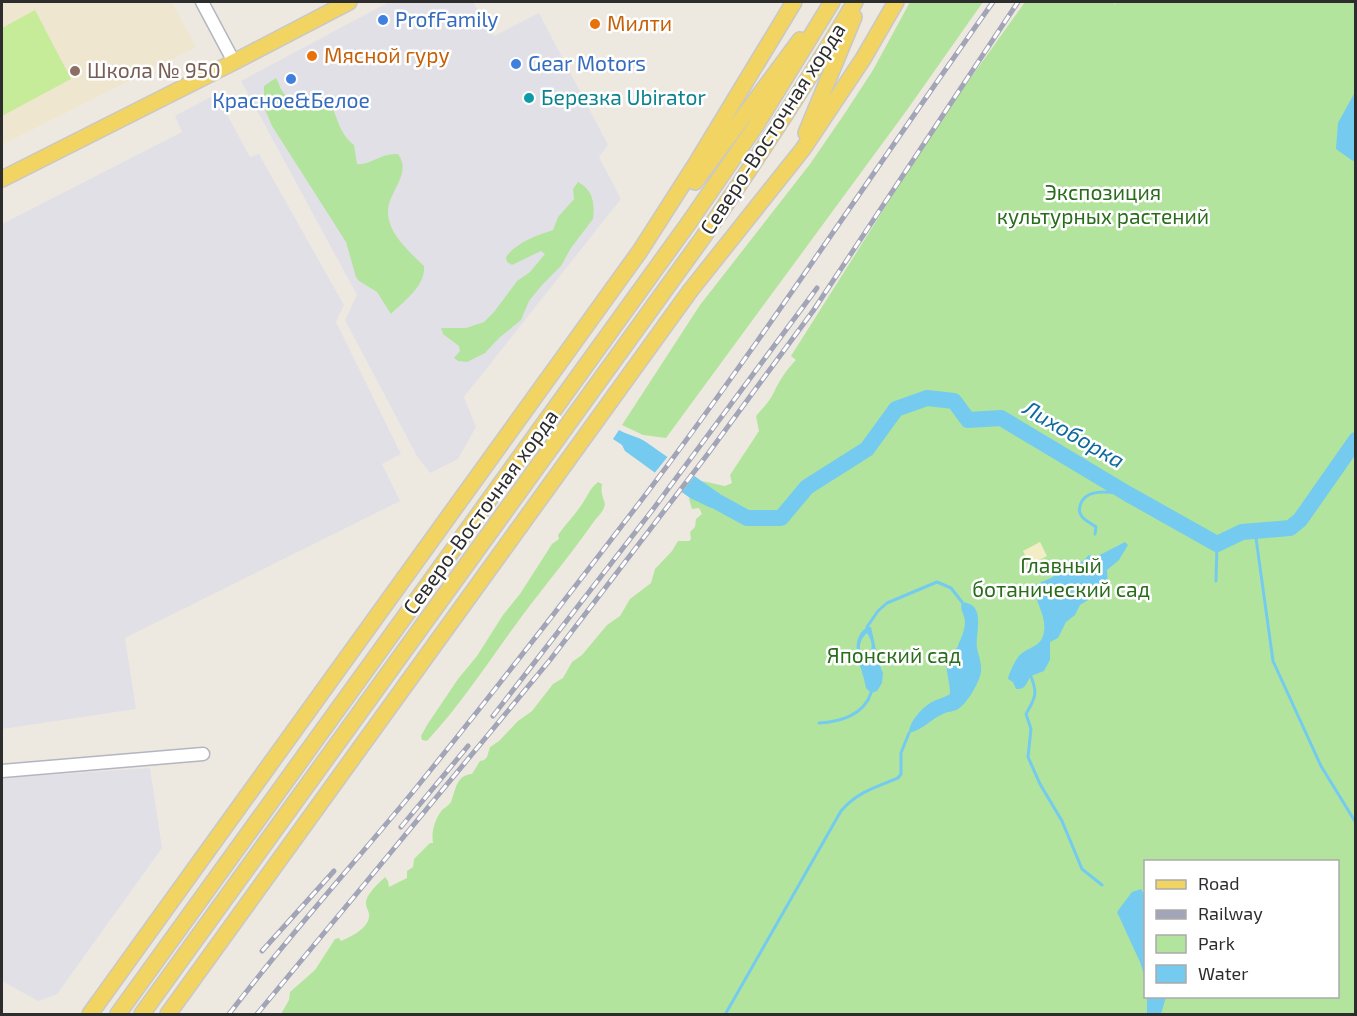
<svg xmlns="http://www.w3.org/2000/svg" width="1357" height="1016" viewBox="0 0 1357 1016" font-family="'Exo 2',sans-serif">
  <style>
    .industrial { fill: #e2e0e7 }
    .education { fill: #efe6d0 }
    .green { fill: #b3e49d; fill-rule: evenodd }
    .sand { fill: #f2edc4 }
    .pitch { fill: #c6eb99 }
    .water { fill: #74cbef; fill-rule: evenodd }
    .pier { fill: #eee9e0 }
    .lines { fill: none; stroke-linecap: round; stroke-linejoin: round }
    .stream { stroke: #74cbef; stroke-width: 3 }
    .river { stroke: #74cbef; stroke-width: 16 }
    .minor-casing { stroke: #b3b6c0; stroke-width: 15 }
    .major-casing { stroke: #c8c8c8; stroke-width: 18 }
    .minor { stroke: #fff; stroke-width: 12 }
    .major { stroke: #f1d462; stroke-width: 15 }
    .rail-casing { stroke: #a2a4b7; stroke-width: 5 }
    .rail { stroke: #fff; stroke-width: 3; stroke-dasharray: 9; stroke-linecap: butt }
    .shop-dot { fill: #3f7fe0; stroke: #fff; stroke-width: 2 }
    .food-dot { fill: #e8710a; stroke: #fff; stroke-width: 2 }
    .education-dot { fill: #8d6e63; stroke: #fff; stroke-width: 2 }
    .culture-dot { fill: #0f9aa8; stroke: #fff; stroke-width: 2 }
    .labels { text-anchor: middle; stroke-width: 5; stroke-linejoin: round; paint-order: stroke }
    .shop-label { font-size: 21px; fill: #366cbe; stroke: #fff; text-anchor: start }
    .food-label { font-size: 21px; fill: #c56008; stroke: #fff; text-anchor: start }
    .education-label { font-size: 21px; fill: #785e54; stroke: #fff; text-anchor: start }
    .culture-label { font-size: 21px; fill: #0d838f; stroke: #fff; text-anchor: start }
    .street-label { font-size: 21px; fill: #2d2d2d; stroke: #fff }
    .park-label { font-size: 21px; fill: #296c1b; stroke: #fff }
    .water-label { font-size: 22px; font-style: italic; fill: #0e69a1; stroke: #fff }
  </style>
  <rect width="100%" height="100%" fill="#eee9e0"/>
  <!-- industrial -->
  <g class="industrial">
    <polygon points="389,2 473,2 494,36 539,13 608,145 599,157 621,199 464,397 476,427 458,459 430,473 418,458 345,320 357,295 241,81"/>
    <polygon points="216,94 250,157 259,154 344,305 336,322 401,454 382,464 400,501 125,638 136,709 2,729 2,224 182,132 175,116"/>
    <polygon points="150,768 162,848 57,994 38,1001 2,981 2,778"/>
  </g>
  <!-- education -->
  <polygon class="education" points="2,2 172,2 196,47 2,145"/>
  <!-- green -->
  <g class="green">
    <polygon points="910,2 983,2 907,110 666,438 643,435 622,425 700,305 810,164 845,113 873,70"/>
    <path d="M1025,2H1112L1115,4L1116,2H1355V1014H281L289,1000L290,992L315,970L335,939L339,938L341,941C351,937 368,928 369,917C370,912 366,908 366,904C365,895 379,883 385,877L388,881L389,887L407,878V871L413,867L414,859L430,843H433C431,832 435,819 442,810C446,807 451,804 452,799C456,788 457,775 472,774L480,761L484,760L487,757L490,747L499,741L518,721L532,711L553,684L563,678L572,662L582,655L607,625L620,616L630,599L651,583L655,569L672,551L678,541H689L691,539L690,532L695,527L696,519L702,514L699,508L692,509L689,499L702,481L725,486L732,483L730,475L759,431L756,416C762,409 770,401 774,392C780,380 786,370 796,360L791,356L937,125ZM1146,862H1338V996H1146Z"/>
    <path d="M276,78C279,83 281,91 285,95C295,106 311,102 322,96C340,110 334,129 354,145L357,164C369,166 380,153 398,154C413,174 387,193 388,212C388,234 410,252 424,266C426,286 404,301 391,314L377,292L359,281L356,277L346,242L272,126L264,107V86Z"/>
    <path d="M578,182C593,190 595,203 593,219L571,248L561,266L542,285L529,301L521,320L499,338L485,353L467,362L458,361L454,358L460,351L459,346L443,334L441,328H466L484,322L494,312L517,281L530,272L545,254L541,251L512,265L507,262L506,257C517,242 535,236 553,230L558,217L574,199L573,189Z"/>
    <path d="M598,482L602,484C599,504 614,500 595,520C572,553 546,584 522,616C491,658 463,702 427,741L422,740L421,736L427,725L458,679L477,656L503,615L520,594L552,544L559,539L558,535C565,525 573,517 580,507C587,498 589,489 598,482Z"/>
  </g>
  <!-- sand -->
  <polygon class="sand" points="1040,542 1047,556 1030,565 1023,551"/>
  <!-- pitch -->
  <polygon class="pitch" points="35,10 71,79 2,116 2,28"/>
  <!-- water -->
  <g class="water">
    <polygon points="1355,92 1356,159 1353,161 1336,149 1338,123"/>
    <path d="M619,430C628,435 637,436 646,442L720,494L711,508L690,498L625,451L622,445L613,439Z"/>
    <path d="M1125,542L1128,545L1119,560L1107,570L1108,586L1105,590L1090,595L1088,600L1080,605L1075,615L1066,622L1058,638L1050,642V660L1044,671L1031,676C1026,683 1026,690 1016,689L1013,682L1008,679C1009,673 1016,658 1021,654C1029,647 1039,647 1043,636C1049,616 1033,602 1035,585L1053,577L1055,568C1072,568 1078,567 1089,555L1096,557Z"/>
    <path d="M962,602C987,604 975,632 977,648C979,658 984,668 979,679C975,689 967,703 958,709C954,712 949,711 945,713C932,718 923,730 909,733C909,721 925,704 936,700C941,698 945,697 950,694C951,679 938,657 957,648C960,640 965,631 965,622C965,614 959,610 962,602Z"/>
    <path d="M867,627H871L879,663L883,673L882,683L877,691L871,693L866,688C863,667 846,642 867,627ZM867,633C874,643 873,653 864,662C858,653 858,640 867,633Z"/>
    <polygon points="1141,889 1145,896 1145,978 1140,962 1117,912 1132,892"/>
    <polygon points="1147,997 1166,997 1161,1014 1147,1014"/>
  </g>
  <!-- pier -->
  <polygon class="pier" points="669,455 696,474 680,494 653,475"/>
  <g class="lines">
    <!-- stream -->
    <g class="stream">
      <polyline points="1255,531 1273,661 1321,766 1356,823"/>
      <path d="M1095,534L1096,527C1091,523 1083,520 1081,515C1079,511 1079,510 1080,506C1085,486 1113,493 1128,494"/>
      <polyline points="1216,581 1217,544"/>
      <polyline points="867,627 878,611 887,603 937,582 951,588 962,602"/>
      <path d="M1030,674C1038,693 1036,697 1026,714L1031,729L1028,757L1040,784L1062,821L1082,869L1102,885"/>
      <path d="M819,723C840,722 864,715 871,693"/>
      <path d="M726,1013L841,811C857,792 876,787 898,778L901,774V753L909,733"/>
    </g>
    <!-- river -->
    <polyline class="river" points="696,490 747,518 781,518 807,487 867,449 896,409 927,398 954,401 968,420 1001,418 1128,494 1217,544 1242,532 1290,528 1300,520 1356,440"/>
    <!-- minor casing -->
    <g class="minor-casing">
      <g id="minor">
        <polyline points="202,2 234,62"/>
        <polyline points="2,771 203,754"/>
      </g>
    </g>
    <!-- major casing -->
    <g class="major-casing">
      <g id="major">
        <polyline points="806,133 854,17"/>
        <polyline points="2,179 234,62 349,2"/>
        <polyline points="695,182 800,40"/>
        <polyline points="90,1014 640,251 697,162 794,2"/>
        <polyline points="118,1014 688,224 755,127 832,2"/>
        <path d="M142,1014L704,236C757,159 808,82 855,2"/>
        <polyline points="168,1014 690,291 803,149 863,59 896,2"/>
      </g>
    </g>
    <!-- minor -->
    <use href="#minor" class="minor"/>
    <!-- major -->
    <use href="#major" class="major"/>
    <!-- rail casing -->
    <g class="rail-casing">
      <g id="rail">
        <polyline points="493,716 654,508 817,288"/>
        <polyline points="401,827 468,746"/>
        <polyline points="262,951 334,871"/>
        <path d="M229,1014C287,938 351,867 412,793C490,697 565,600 640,502C764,339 875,168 993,2"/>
        <polyline points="257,1014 550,660 707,455 813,311 1018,2"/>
      </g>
    </g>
    <!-- rail -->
    <use href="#rail" class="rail"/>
  </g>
  <!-- markers -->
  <g class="shop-dot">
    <circle cx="383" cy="20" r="6"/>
    <circle cx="516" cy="64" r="6"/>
    <circle cx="291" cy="79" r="6"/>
  </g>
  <g class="food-dot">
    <circle cx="595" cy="24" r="6"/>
    <circle cx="312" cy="56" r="6"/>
  </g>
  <circle class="education-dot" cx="75" cy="71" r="6"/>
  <circle class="culture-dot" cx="529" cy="98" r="6"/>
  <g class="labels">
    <!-- shop labels -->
    <g class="shop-label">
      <text x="395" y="27">ProfFamily</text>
      <text x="528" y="71">Gear Motors</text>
      <text x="291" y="108" text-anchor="middle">Красное&amp;Белое</text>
    </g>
    <!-- food labels -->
    <g class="food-label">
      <text x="607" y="31">Милти</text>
      <text x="324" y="63">Мясной гуру</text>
    </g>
    <!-- education labels -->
    <g class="education-label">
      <text x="87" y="78">Школа № 950</text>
    </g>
    <!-- culture labels -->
    <g class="culture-label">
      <text x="541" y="105">Березка Ubirator</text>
    </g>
    <!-- street labels -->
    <g class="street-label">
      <text transform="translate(773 129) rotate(-57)" y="7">Северо-Восточная хорда</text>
      <text transform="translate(481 512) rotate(-54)" y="7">Северо-Восточная хорда</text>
    </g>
    <!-- park labels -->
    <g class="park-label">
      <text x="1103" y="200">Экспозиция<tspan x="1103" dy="24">культурных растений</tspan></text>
      <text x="1061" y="573">Главный<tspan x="1061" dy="24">ботанический сад</tspan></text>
      <text x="894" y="663">Японский сад</text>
    </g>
    <!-- water labels -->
    <g class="water-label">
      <text transform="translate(1074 434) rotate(30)" y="8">Лихоборка</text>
    </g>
  </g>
  <!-- border -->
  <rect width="1357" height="1016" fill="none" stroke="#2d2d2d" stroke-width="6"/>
  <!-- legend -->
  <rect x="1144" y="860" width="195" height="138" fill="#ffffff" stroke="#ababab" stroke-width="1.5"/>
  <rect x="1156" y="880" width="30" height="9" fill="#f1d462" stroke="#ababab" stroke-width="1.5"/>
  <text x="1198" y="890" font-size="18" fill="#2d2d2d">Road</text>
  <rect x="1156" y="910" width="30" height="9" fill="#a2a4b7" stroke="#ababab" stroke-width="1.5"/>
  <text x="1198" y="920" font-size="18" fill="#2d2d2d">Railway</text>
  <rect x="1156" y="935" width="30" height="18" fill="#b3e49d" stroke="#ababab" stroke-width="1.5"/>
  <text x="1198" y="950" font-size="18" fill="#2d2d2d">Park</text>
  <rect x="1156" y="965" width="30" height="18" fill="#74cbef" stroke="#ababab" stroke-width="1.5"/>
  <text x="1198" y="980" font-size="18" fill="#2d2d2d">Water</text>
</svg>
